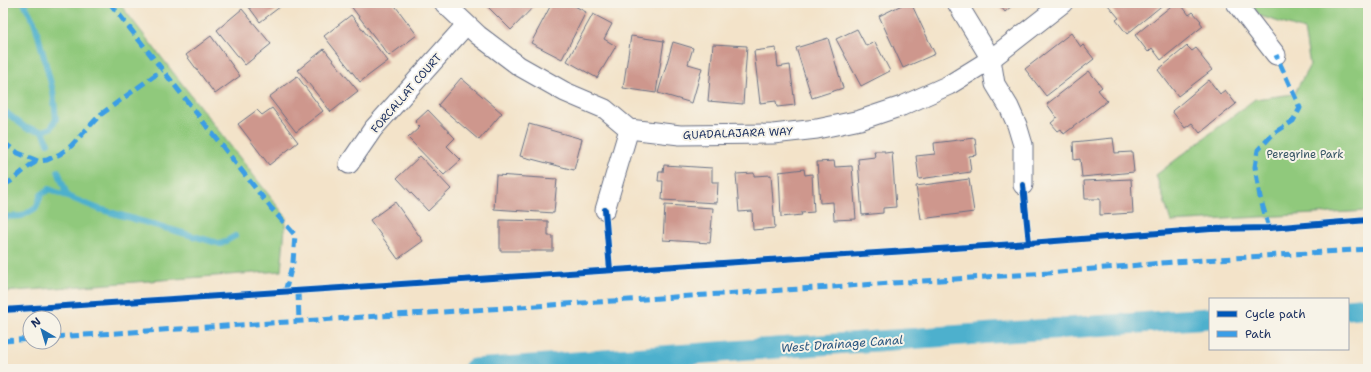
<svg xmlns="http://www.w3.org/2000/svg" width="1371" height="372" viewBox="0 0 1371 372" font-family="'Shantell Sans',sans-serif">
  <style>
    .green { fill: #90c97c; stroke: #567c6d }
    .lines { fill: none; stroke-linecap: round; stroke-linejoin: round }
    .stream { stroke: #4eb0cd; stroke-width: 6 }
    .canal { stroke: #4eb0cd; stroke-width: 21 }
    .building { fill: #ce978d }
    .minor-casing { stroke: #676e83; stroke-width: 21 }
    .minor { stroke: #fff; stroke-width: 19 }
    .quiet { stroke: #3b9de6; stroke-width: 5; stroke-dasharray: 10 5; stroke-linecap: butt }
    .cycleway-casing { stroke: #f7f3e8; stroke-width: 8 }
    .cycleway { stroke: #0057b8; stroke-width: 6 }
    .labels { text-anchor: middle; stroke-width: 4; stroke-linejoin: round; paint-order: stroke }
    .street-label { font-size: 11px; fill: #1b2f5e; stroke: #f7f3e8 }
    .park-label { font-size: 11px; fill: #385666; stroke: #f7f3e8 }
    .water-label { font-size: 12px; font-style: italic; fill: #2a567f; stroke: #f7f3e8 }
  </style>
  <rect width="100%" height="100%" fill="#f7f3e8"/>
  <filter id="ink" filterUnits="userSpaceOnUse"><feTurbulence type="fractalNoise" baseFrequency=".025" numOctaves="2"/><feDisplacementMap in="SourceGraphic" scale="8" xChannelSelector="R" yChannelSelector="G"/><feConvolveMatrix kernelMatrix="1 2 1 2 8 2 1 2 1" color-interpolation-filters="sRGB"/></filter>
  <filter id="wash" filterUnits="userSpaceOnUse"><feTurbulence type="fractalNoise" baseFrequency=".012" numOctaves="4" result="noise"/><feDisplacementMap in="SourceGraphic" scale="16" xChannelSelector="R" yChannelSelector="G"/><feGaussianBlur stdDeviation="0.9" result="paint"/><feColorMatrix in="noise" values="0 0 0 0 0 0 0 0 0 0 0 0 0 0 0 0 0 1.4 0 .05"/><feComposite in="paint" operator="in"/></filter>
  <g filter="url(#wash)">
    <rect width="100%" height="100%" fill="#f3e3c9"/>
    <!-- green -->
    <g class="green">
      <polygon points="3,3 119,3 286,217 281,271 3,292"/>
      <polygon points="1250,3 1368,3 1368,211 1171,222 1156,175 1255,99 1294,94 1310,65 1304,30 1260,16"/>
    </g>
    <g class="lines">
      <!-- stream -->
      <g class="stream">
        <polyline points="3,110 26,128 43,131 51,128 56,119 53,91 35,24 24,3"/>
        <polyline points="43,131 48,143"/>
        <polyline points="58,171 67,195"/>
        <polyline points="3,217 22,216 36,208 41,195 49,189 99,209 221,244 235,236"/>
      </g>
      <!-- canal -->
      <g class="canal">
        <polyline points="1348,309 1368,307"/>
        <polyline points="474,369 1210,318"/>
      </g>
    </g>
    <g id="blocks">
      <!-- building -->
      <g class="building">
        <polygon points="246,3 285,3 260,22"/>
        <polygon points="353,3 393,3 417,35 389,56 350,5"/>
        <polygon points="490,3 537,3 511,30 487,6"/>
        <polygon points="552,3 569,3 586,12 562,59 531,43"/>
        <polygon points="906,3 911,3 935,54 903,68 879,16"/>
        <polygon points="998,3 1015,3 1005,12"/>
        <polygon points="1110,3 1165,3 1127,34 1116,20 1119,18 1108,5"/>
        <polygon points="1175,3 1180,3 1189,15 1193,12 1201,21 1200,22 1203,26 1161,60 1152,48 1148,52 1135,35"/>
        <polygon points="242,9 271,44 245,65 217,30"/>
        <polygon points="593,14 612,24 604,39 616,46 597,78 567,61"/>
        <polygon points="351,15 388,61 360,82 324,36"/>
        <polygon points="857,29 866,46 875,42 890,71 861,86 836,39"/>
        <polygon points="1071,33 1081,47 1083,45 1094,59 1046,96 1025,69"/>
        <polygon points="211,36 240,76 215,94 186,55"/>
        <polygon points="631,36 664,41 656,93 623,88"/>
        <polygon points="828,38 843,88 812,98 796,48"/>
        <polygon points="673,42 693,48 688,64 702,68 692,103 658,93"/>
        <polygon points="713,44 747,46 743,104 708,101"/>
        <polygon points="1187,46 1192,51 1196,48 1202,55 1201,56 1212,70 1178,96 1158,70"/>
        <polygon points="776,48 778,67 790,65 795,105 777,107 776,101 760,103 754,51"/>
        <polygon points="324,49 358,91 331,112 298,70"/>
        <polygon points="1089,71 1102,87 1098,90 1107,101 1064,134 1061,129 1058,131 1051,123 1057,118 1047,104"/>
        <polygon points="297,76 323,111 296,132 269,97"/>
        <polygon points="461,78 502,113 479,140 438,105"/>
        <polygon points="1209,80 1220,94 1225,90 1236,104 1200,133 1192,123 1185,128 1172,111"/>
        <polygon points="272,108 298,142 269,165 238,124 257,110 262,115"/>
        <polygon points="428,110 455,138 447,146 461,160 444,175 408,138 420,127 415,122"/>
        <polygon points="529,124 582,139 574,170 520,156"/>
        <polygon points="975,138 977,155 969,156 971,172 919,179 916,156 935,154 934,143"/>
        <polygon points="1113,138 1115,153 1132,152 1134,172 1082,177 1080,159 1074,160 1073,142"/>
        <polygon points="874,151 885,151 885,153 892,152 896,207 883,208 883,213 862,215 858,159 875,157"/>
        <polygon points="420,156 451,189 428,211 397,178"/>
        <polygon points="834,161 835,167 852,166 856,219 834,220 833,202 820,203 817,162"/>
        <polygon points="664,165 712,168 712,182 718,182 717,203 662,200 663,181 658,181 659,172 663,172"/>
        <polygon points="804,169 805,175 812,174 814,212 801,213 802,215 781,217 779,172"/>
        <polygon points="754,173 754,176 771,175 775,228 753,230 752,211 739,212 736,174"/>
        <polygon points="496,175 557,179 554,213 494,209"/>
        <polygon points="969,179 974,212 921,219 916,186"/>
        <polygon points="1131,179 1133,213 1100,215 1100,199 1085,199 1084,181"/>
        <polygon points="395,202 423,241 398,259 370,220"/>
        <polygon points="665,205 713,208 710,243 663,240"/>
        <polygon points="500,220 548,221 548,236 553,236 553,251 500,251"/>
      </g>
    </g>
  </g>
  <g filter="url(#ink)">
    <use href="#blocks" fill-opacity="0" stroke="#676e83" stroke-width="1"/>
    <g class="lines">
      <!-- minor casing -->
      <g class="minor-casing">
        <g id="minor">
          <polyline points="444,3 478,35 519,66 565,92 605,109 629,129 680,135 773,134 817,129 860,120 902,106 949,85 991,59 1063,3"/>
          <polyline points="957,3 991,59 995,84 1009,107 1017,125 1023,145 1023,185"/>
          <polyline points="1236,3 1276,55"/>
          <polyline points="349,164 373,129 466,25"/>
          <polyline points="605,210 629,129"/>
        </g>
      </g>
      <!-- minor -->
      <use href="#minor" class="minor"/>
      <!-- quiet -->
      <g class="quiet">
        <polyline points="110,3 271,208 295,235 293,262 285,292"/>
        <polyline points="3,142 18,153 38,161 47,160 60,154 71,146 100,115 162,70"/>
        <path d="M3,185C16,181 24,167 38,161"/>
        <polyline points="1269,228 1260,197 1255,167 1258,150 1274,133 1293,121 1300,108 1276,55"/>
        <polyline points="298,291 299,322"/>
        <polyline points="54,337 1048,273 1174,262 1368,249"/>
        <polyline points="3,341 30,339"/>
      </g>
      <!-- cycleway casing -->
      <g class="cycleway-casing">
        <g id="cycleway">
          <polyline points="1023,185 1029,243"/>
          <polyline points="605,210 610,270"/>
          <polyline points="3,310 1029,243 1211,229 1269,228 1368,220"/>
        </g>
      </g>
      <!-- cycleway -->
      <use href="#cycleway" class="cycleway"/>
    </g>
  </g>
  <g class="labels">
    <!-- street labels -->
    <g class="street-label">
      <text transform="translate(406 93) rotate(-49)" y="4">FORCALLAT COURT</text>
      <text transform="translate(738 133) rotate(-2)" y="4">GUADALAJARA WAY</text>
    </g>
    <!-- park labels -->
    <g class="park-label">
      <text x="1305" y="158">Peregrine Park</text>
    </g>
    <!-- water labels -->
    <g class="water-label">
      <text transform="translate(842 344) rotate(-4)" y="4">West Drainage Canal</text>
    </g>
  </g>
  <!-- margin -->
  <rect width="1371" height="372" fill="none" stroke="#f7f3e8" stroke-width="16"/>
  <!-- legend -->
  <rect x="1209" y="298" width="140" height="52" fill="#f7f3e8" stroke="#9fa5b1"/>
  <rect x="1217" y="311" width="20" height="6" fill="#0057b8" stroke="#9fa5b1"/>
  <text x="1245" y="318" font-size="12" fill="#1b2f5e">Cycle path</text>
  <rect x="1217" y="331" width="20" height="6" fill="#3b9de6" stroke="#9fa5b1"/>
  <text x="1245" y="338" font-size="12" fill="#1b2f5e">Path</text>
  <!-- north arrow -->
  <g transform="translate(42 330) rotate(322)"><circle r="19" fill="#f7f3e8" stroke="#9fa5b1"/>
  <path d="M0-3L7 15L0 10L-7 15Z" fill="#1f6fb2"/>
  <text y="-6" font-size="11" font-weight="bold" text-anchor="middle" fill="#1b2f5e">N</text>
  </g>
</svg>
